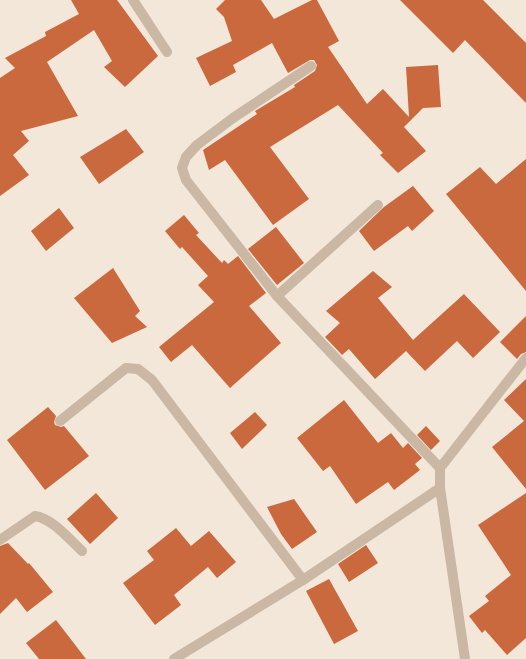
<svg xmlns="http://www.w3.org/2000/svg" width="526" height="659" viewBox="0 0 526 659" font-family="Rubik,sans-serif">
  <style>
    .building { fill: #ca683e }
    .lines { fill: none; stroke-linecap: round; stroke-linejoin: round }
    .minor { stroke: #cab7a4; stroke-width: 10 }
  </style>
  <rect width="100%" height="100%" fill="#f2e7d8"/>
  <!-- building -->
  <g class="building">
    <polygon points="71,0 117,0 158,56 125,87 104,67 112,61 94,30 47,62 78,116 21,131 29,141 13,155 29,175 0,196 0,78 15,68 5,58 46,36 45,32 79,14"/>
    <polygon points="225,0 261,0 274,19 312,0 317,0 339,41 328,47 367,104 383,89 409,117 406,67 438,65 441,107 423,108 404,127 426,151 398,173 380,155 383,153 338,105 270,147 309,199 273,225 225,160 209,170 203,150 257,114 255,111 295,87 294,85 315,71 317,65 314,60 310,60 288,73 272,43 233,65 236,72 210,86 196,58 232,41 224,17 216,9"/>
    <polygon points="400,0 483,0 526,43 526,103 465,40 453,53"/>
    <polygon points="126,129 144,152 99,184 80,157"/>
    <polygon points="526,159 526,291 446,194 480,167 496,184"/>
    <polygon points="413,186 434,211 412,231 408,226 374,251 359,231 384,207"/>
    <polygon points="59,208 74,228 46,251 31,231"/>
    <polygon points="184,215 199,233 196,235 222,263 224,260 228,264 238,256 266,293 249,306 281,343 230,388 192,345 171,362 159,347 214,302 198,285 208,276 182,247 180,249 165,231"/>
    <polygon points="276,227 304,263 277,285 248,249"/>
    <polygon points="113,268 140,311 135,316 147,327 112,343 74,298"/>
    <polygon points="373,271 392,287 378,298 413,340 464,294 500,332 473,358 457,341 425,371 406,351 375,379 349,349 342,355 325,337 340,323 326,311"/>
    <polygon points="526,316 526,352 521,354 517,359 500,342"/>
    <polygon points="526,379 526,489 492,447 524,421 504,400"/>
    <polygon points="344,400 378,443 391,433 403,448 408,443 422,458 415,464 420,470 394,490 388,482 356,504 330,466 323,471 297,438"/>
    <polygon points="48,407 56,416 54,422 55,425 61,427 64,426 89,456 45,490 7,440"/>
    <polygon points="255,412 267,425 242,449 230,433"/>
    <polygon points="426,426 440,441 431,450 417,435"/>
    <polygon points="96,493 118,518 90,544 67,519"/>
    <polygon points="526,493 526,638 507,655 485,630 482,633 469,616 489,601 485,596 511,575 478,525"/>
    <polygon points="294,499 317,532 292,549 281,534 267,507"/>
    <polygon points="176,528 191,546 209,531 236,562 217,578 208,567 174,595 181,605 155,625 123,583 154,560 147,551"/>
    <polygon points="8,543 28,564 29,563 53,592 27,612 16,598 0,614 0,546"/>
    <polygon points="366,545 378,563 349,582 338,564"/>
    <polygon points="329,579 358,631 334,644 306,591"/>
    <polygon points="56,620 86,659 39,659 26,643"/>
  </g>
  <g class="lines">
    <!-- minor -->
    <g class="minor">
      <polyline points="133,0 167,52"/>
      <polyline points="311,66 233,118 197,145 186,157 182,168 186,180 277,296 440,468"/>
      <polyline points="277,296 378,205"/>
      <polyline points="60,421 126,368 138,369 152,380 303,580"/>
      <polyline points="440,488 465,659"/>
      <path d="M0,540L35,516C53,519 68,538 82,551"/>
      <polyline points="174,659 303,580 440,488 440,468 526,358"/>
    </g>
  </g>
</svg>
